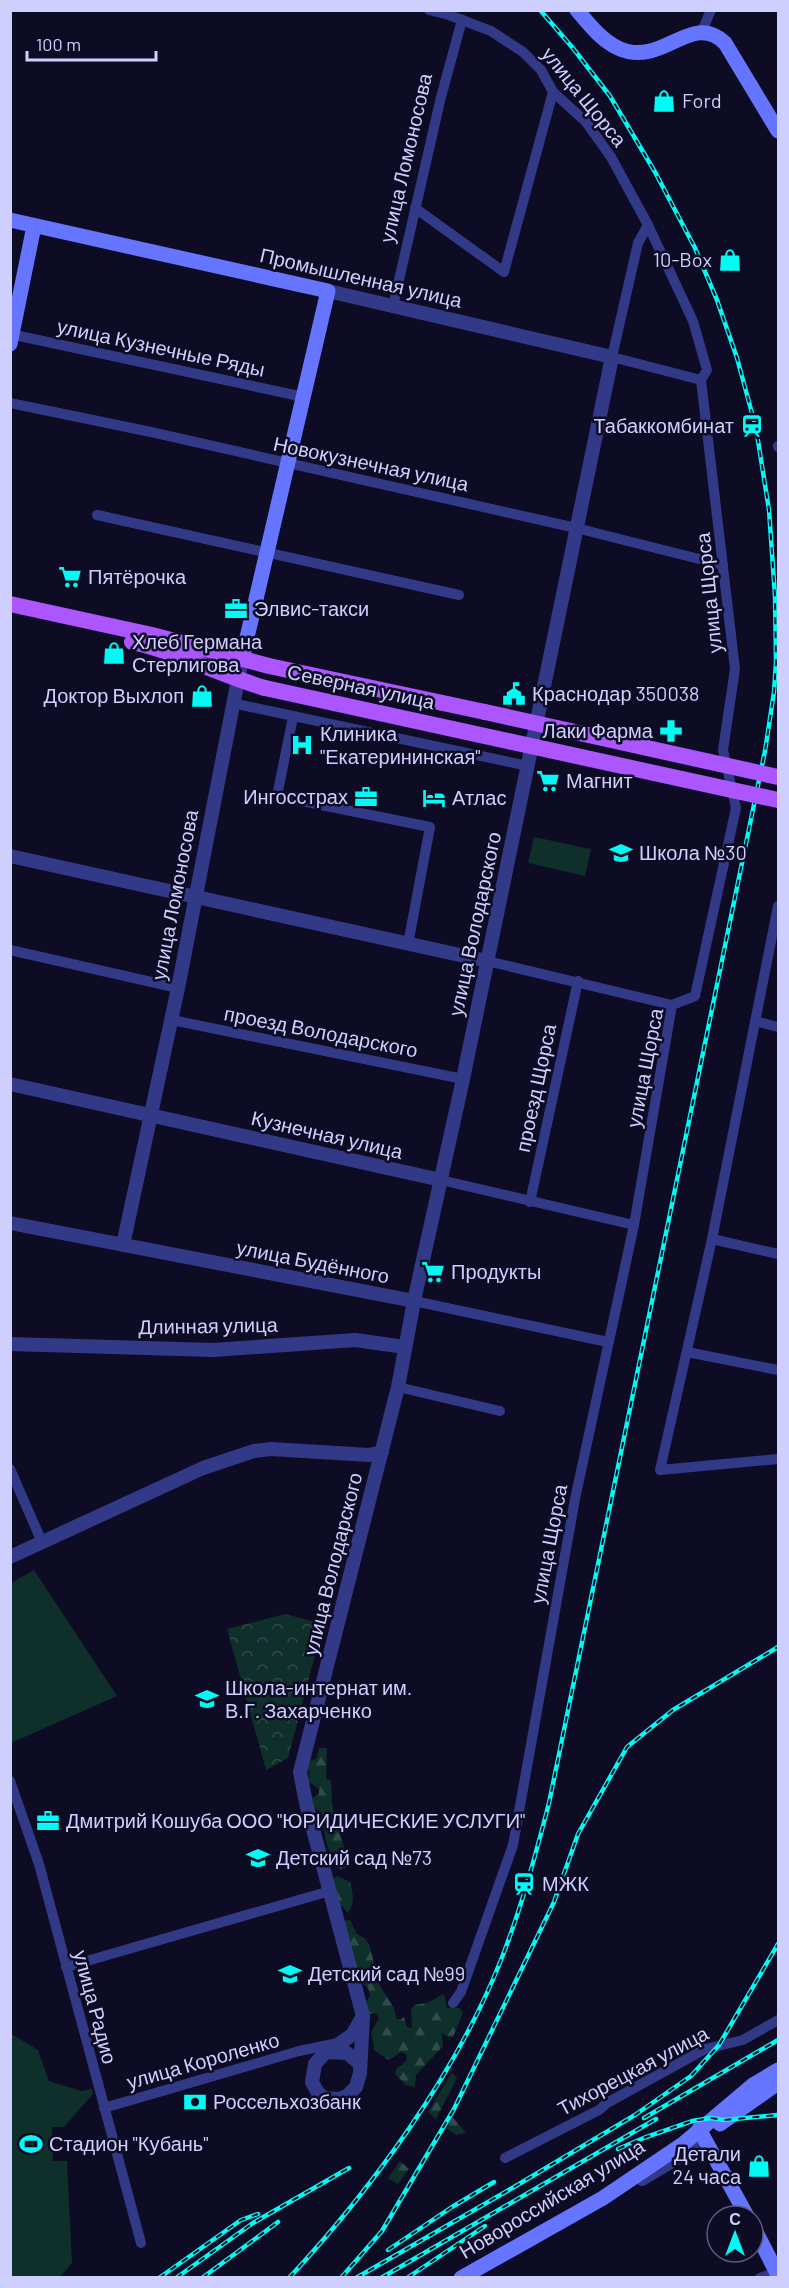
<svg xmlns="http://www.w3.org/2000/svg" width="789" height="2288" viewBox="0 0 789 2288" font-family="Barlow,sans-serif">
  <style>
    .forest { fill: url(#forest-firs) }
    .park { fill: url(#park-crowns) }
    .pitch { fill: #0e2f2a }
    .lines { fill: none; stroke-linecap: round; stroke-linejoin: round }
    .minor { stroke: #323a88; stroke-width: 10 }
    .tertiary { stroke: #323a88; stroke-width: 14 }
    .secondary { stroke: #6675ff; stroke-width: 15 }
    .primary { stroke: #ab56ff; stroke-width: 16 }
    .rail-casing { stroke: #00faf4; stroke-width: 4.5 }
    .rail { stroke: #0d0c24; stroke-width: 2; stroke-dasharray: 7; stroke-linecap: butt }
    .primary-bridge { stroke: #ab56ff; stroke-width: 16 }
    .labels { text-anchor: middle; stroke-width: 5; stroke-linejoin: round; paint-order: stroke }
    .street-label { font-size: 20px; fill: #cfcfff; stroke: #0d0c24 }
    .poi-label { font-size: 20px; fill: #cfcfff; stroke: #0d0c24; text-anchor: start }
  </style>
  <defs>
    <pattern id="forest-firs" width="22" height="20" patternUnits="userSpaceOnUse" patternTransform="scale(1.5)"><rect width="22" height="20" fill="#0e2f2a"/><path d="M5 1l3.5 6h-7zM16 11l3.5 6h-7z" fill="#304c4a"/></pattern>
    <pattern id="park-crowns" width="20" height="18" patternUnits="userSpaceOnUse" patternTransform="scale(1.5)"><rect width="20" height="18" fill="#0e2f2a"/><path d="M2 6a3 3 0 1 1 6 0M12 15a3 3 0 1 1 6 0" fill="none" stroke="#304c4a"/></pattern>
  </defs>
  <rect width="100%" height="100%" fill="#0d0c24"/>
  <!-- forest -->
  <g class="forest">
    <path d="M319,1748H327L326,1779L331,1780C332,1790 331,1800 333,1810C336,1829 348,1848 346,1868L340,1869C327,1855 323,1830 321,1812L311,1806L310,1799L319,1794V1789L309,1782L308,1762L316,1759Z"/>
    <path d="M337,1876L350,1882C353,1894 355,1902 348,1913L336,1900L330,1881Z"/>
    <path d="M350,1920L357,1934L364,1938L369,1944L380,1986L394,2008L396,2018L400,2020L404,2017L407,2027L412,2028L411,2010L414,2005L427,2003L444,1994L447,2008H460L463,2013L453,2037H448L442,2033L443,2046L416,2075L415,2087L406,2085L395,2074L396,2069C402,2064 409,2063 406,2054L401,2052L389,2060L375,2051L371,2033L379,2018L376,2013L369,2014L365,2005L370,1995L368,1988L357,1979L341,1921Z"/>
    <polygon points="452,2072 457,2078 436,2119 428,2112"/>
    <polygon points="452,2116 466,2133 456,2135 447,2129"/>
    <polygon points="400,2161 409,2169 398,2184 388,2178"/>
  </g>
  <!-- park -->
  <polygon class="park" points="285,1614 315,1622 320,1636 288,1758 266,1770 227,1629"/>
  <!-- pitch -->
  <g class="pitch">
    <polygon points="534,837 591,849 585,876 528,863"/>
    <polygon points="34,1570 117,1696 11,1743 11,1583"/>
    <polygon points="10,2033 38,2050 49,2081 81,2091 92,2089 93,2094 64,2127 52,2127 53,2161 67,2161 72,2263 60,2277 11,2277"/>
  </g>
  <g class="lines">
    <!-- minor -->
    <g class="minor">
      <polyline points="429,10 449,15 491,31 523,52 541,70 553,92 586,122 611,157 648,225 693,321 707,370 701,380 735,669 723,750 736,808 695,996 672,1005"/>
      <polyline points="702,31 711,10"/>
      <polyline points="415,208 504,272 553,92"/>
      <polyline points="648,225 638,243 612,357 701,380"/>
      <polyline points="393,306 441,97 462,20"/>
      <polyline points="10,334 304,397"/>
      <polyline points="10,403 151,432 576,528 723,565"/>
      <polyline points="778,447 778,446"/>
      <polyline points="97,515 459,595"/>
      <polyline points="232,703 528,766"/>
      <polyline points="293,717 277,796 430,827 408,944"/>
      <polyline points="778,906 712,1239 660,1470 778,1459"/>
      <polyline points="10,950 178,988"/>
      <polyline points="487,961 672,1005"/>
      <polyline points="172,1020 463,1079"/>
      <polyline points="755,1021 778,1027"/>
      <polyline points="441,1180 634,1225"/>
      <polyline points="530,1202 578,981"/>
      <polyline points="712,1239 778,1254"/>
      <polyline points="414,1301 608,1342"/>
      <polyline points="687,1352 778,1370"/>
      <polyline points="398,1387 500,1411"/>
      <polyline points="10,1469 42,1542"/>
      <polyline points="10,1781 39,1864 141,2243"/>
      <polyline points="66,1967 330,1891"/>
      <polyline points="453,2003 461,1992 513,1845 575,1499 634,1225 672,1005"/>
      <polyline points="104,2108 299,2051 338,2043"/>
      <polyline points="505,2158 599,2110 607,2103 705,2049 743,2040 778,2020"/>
      <polyline points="760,2278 777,2272"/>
    </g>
    <!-- tertiary -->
    <g class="tertiary">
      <polyline points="328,291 612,357 463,1079 414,1301 398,1387 300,1772 306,1803 363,2016 360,2073 356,2087 347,2096 339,2099 324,2098 318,2093 312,2082 315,2064 324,2054 352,2035 363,2016"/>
      <polyline points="10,856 487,961"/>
      <polyline points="10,1084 441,1180"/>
      <polyline points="10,1223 414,1301"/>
      <polyline points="123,1245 178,988 242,659"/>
      <polyline points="10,1344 213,1350 355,1340 405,1347"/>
      <polyline points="10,1557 203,1468 254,1451 271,1449 369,1455 382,1452"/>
      <polyline points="327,2052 347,2053 360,2064"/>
      <polyline points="642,2179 687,2152 704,2138"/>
    </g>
    <!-- secondary -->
    <g class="secondary">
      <path d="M577,10C589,24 601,40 618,48C662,69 691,10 725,43L778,131"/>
      <polyline points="10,220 328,291 242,659"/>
      <polyline points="10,344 34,226"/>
      <polyline points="720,2124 778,2083"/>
      <polyline points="699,2129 747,2216"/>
      <polyline points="753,2226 778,2275"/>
      <polyline points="461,2278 603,2198 683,2144 753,2085 778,2070"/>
    </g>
    <!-- primary -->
    <g class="primary">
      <polyline points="10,604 152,635 269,666 485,712"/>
      <path d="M132,642C178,652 220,675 265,688"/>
    </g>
    <!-- rail casing -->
    <g class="rail-casing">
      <g id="rail">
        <polyline points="644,2118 778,2040"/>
        <polyline points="618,2149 646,2137 692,2121 711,2118 724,2120 778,2115"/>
        <polyline points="388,2250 452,2207 494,2182"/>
        <polyline points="159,2278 241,2220 258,2214"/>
        <polyline points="176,2278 253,2223 349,2168"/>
        <polyline points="202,2278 278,2222"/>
        <path d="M289,2278C372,2189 456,2074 501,1960C521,1909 535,1857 549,1803L765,751L774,692L776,662L775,596L769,510L756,428L737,358L717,300L695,248L655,172L610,96L572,47L540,10"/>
        <polyline points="341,2278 382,2231 454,2109 554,1902 578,1834 627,1747 673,1710 778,1647"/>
        <polyline points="356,2278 514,2187 635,2115 691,2076 719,2045 778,1944"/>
        <polyline points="381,2278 656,2119"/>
        <polyline points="407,2278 485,2226"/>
      </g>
    </g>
    <!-- rail -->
    <use href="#rail" class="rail"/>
    <!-- primary-bridge -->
    <g class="primary-bridge">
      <polyline points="265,688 778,800"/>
      <polyline points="485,712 778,777"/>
    </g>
  </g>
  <!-- icons -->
  <defs>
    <g id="shop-bare" transform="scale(1.8)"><path d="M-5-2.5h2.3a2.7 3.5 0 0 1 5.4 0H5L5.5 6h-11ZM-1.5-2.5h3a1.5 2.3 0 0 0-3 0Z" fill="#00faf4" stroke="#0d0c24" stroke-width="2.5" paint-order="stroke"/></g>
    <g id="station-bare" transform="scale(1.8)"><path d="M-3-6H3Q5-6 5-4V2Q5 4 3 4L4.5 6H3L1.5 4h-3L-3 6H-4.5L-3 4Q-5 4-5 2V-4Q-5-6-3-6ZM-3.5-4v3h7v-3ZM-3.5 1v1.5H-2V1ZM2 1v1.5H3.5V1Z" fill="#00faf4" stroke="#0d0c24" stroke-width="2.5" paint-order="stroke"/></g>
    <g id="supermarket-bare" transform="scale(1.8)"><path d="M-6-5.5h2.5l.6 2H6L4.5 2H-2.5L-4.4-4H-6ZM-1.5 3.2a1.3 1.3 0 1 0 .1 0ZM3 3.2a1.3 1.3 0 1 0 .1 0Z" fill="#00faf4" stroke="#0d0c24" stroke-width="2.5" paint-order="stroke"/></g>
    <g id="office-bare" transform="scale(1.8)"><path d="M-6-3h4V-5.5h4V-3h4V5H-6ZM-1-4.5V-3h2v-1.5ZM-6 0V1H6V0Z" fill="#00faf4" stroke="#0d0c24" stroke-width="2.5" paint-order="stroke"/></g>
    <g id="civic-bare" transform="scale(1.8)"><path d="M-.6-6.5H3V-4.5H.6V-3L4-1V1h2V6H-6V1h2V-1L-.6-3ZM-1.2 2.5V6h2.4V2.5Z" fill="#00faf4" stroke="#0d0c24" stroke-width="2.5" paint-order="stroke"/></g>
    <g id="pharmacy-bare" transform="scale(1.8)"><path d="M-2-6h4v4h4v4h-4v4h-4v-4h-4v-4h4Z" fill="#00faf4" stroke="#0d0c24" stroke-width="2.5" paint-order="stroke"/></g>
    <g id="hospital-bare" transform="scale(1.8)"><path d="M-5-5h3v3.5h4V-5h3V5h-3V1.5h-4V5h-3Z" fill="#00faf4" stroke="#0d0c24" stroke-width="2.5" paint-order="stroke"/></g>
    <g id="hotel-bare" transform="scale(1.8)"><path d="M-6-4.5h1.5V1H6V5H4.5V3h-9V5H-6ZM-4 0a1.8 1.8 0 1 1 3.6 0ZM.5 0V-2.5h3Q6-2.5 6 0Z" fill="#00faf4" stroke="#0d0c24" stroke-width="2.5" paint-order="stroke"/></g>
    <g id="school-bare" transform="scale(1.8)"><path d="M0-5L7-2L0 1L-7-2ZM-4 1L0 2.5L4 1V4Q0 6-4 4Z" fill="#00faf4" stroke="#0d0c24" stroke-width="2.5" paint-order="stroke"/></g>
    <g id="bank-bare" transform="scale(1.8)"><path d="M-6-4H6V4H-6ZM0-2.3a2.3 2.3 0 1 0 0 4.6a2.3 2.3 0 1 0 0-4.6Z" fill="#00faf4" stroke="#0d0c24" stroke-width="2.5" paint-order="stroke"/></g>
    <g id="stadium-bare" transform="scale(1.8)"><path d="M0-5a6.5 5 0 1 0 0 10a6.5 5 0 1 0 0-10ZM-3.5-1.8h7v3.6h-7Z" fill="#00faf4" stroke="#0d0c24" stroke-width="2.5" paint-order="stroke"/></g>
  </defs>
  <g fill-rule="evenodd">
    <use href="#shop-bare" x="664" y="101"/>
    <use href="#shop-bare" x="730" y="260"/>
    <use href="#station-bare" x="752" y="426"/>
    <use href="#supermarket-bare" x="70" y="577"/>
    <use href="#office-bare" x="236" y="609"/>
    <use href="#shop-bare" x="114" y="653"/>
    <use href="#civic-bare" x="514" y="694"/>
    <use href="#shop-bare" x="202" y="696"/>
    <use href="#pharmacy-bare" x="671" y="731"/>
    <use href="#hospital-bare" x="302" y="745"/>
    <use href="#supermarket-bare" x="548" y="781"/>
    <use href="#office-bare" x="366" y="797"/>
    <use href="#hotel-bare" x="434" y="798"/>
    <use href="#school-bare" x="621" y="853"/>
    <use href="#supermarket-bare" x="433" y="1272"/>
    <use href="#school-bare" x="207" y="1699"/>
    <use href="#office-bare" x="48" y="1821"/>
    <use href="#school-bare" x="258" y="1858"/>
    <use href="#station-bare" x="524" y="1884"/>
    <use href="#school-bare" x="290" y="1974"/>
    <use href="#bank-bare" x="195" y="2102"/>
    <use href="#stadium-bare" x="31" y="2144"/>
    <use href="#shop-bare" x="759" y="2166"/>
  </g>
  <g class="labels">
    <!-- street labels -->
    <g class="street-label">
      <text transform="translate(584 97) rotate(51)" y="7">улица Щорса</text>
      <text transform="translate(406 158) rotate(-77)" y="7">улица Ломоносова</text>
      <text transform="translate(361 278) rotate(13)" y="7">Промышленная улица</text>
      <text transform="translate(161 348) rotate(12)" y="7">улица Кузнечные Ряды</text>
      <text transform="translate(371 464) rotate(12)" y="7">Новокузнечная улица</text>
      <text transform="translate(709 593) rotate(-96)" y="7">улица Щорса</text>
      <text transform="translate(361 687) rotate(12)" y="7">Северная улица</text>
      <text transform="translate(175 895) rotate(-79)" y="7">улица Ломоносова</text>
      <text transform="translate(475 924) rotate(-78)" y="7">улица Володарского</text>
      <text transform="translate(321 1032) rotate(11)" y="7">проезд Володарского</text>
      <text transform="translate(645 1068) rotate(-79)" y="7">улица Щорса</text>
      <text transform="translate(536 1088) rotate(-78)" y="7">проезд Щорса</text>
      <text transform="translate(327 1135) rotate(13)" y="7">Кузнечная улица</text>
      <text transform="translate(313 1262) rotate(11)" y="7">улица Будённого</text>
      <text transform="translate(208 1326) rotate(-1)" y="7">Длинная улица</text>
      <text transform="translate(549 1544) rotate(-79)" y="7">улица Щорса</text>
      <text transform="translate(333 1564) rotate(-76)" y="7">улица Володарского</text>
      <text transform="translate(95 2007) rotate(75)" y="7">улица Радио</text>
      <text transform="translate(203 2061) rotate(-16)" y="7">улица Короленко</text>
      <text transform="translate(633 2071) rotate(-28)" y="7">Тихорецкая улица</text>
      <text transform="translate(552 2199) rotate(-31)" y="7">Новороссийская улица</text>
    </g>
    <!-- poi labels -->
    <g class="poi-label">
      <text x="682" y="108">Ford</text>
      <text x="712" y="267" text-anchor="end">10-Box</text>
      <text x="734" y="433" text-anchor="end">Табаккомбинат</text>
      <text x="88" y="584">Пятёрочка</text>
      <text x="254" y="616">Элвис-такси</text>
      <text x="132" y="649">Хлеб Германа<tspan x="132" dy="23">Стерлигова</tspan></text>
      <text x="532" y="701">Краснодар 350038</text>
      <text x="184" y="703" text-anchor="end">Доктор Выхлоп</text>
      <text x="653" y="738" text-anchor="end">Лаки Фарма</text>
      <text x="320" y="741">Клиника<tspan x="320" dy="23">"Екатерининская"</tspan></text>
      <text x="566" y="788">Магнит</text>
      <text x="348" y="804" text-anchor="end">Ингосстрах</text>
      <text x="452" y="805">Атлас</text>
      <text x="639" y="860">Школа №30</text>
      <text x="451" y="1279">Продукты</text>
      <text x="225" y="1695">Школа-интернат им.<tspan x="225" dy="23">В.Г. Захарченко</tspan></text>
      <text x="66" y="1828">Дмитрий Кошуба ООО "ЮРИДИЧЕСКИЕ УСЛУГИ"</text>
      <text x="276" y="1865">Детский сад №73</text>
      <text x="542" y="1891">МЖК</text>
      <text x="308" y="1981">Детский сад №99</text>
      <text x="213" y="2109">Россельхозбанк</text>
      <text x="49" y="2151">Стадион "Кубань"</text>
      <text x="741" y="2161" text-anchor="end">Детали<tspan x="741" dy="23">24 часа</tspan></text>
    </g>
  </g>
  <!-- border -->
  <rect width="789" height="2288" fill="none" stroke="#cfcfff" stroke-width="24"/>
  <!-- north arrow -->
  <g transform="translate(735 2234)"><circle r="28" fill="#0d0c24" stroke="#5b5a7c" stroke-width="1.5"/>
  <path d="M0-4.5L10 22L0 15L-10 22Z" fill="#00faf4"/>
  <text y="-9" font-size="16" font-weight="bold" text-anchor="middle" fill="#cfcfff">С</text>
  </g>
  <!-- scale -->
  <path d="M27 51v9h129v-9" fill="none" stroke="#cfcfff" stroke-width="3"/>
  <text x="36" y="51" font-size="18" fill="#cfcfff" stroke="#0d0c24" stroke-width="4.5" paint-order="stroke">100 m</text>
</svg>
